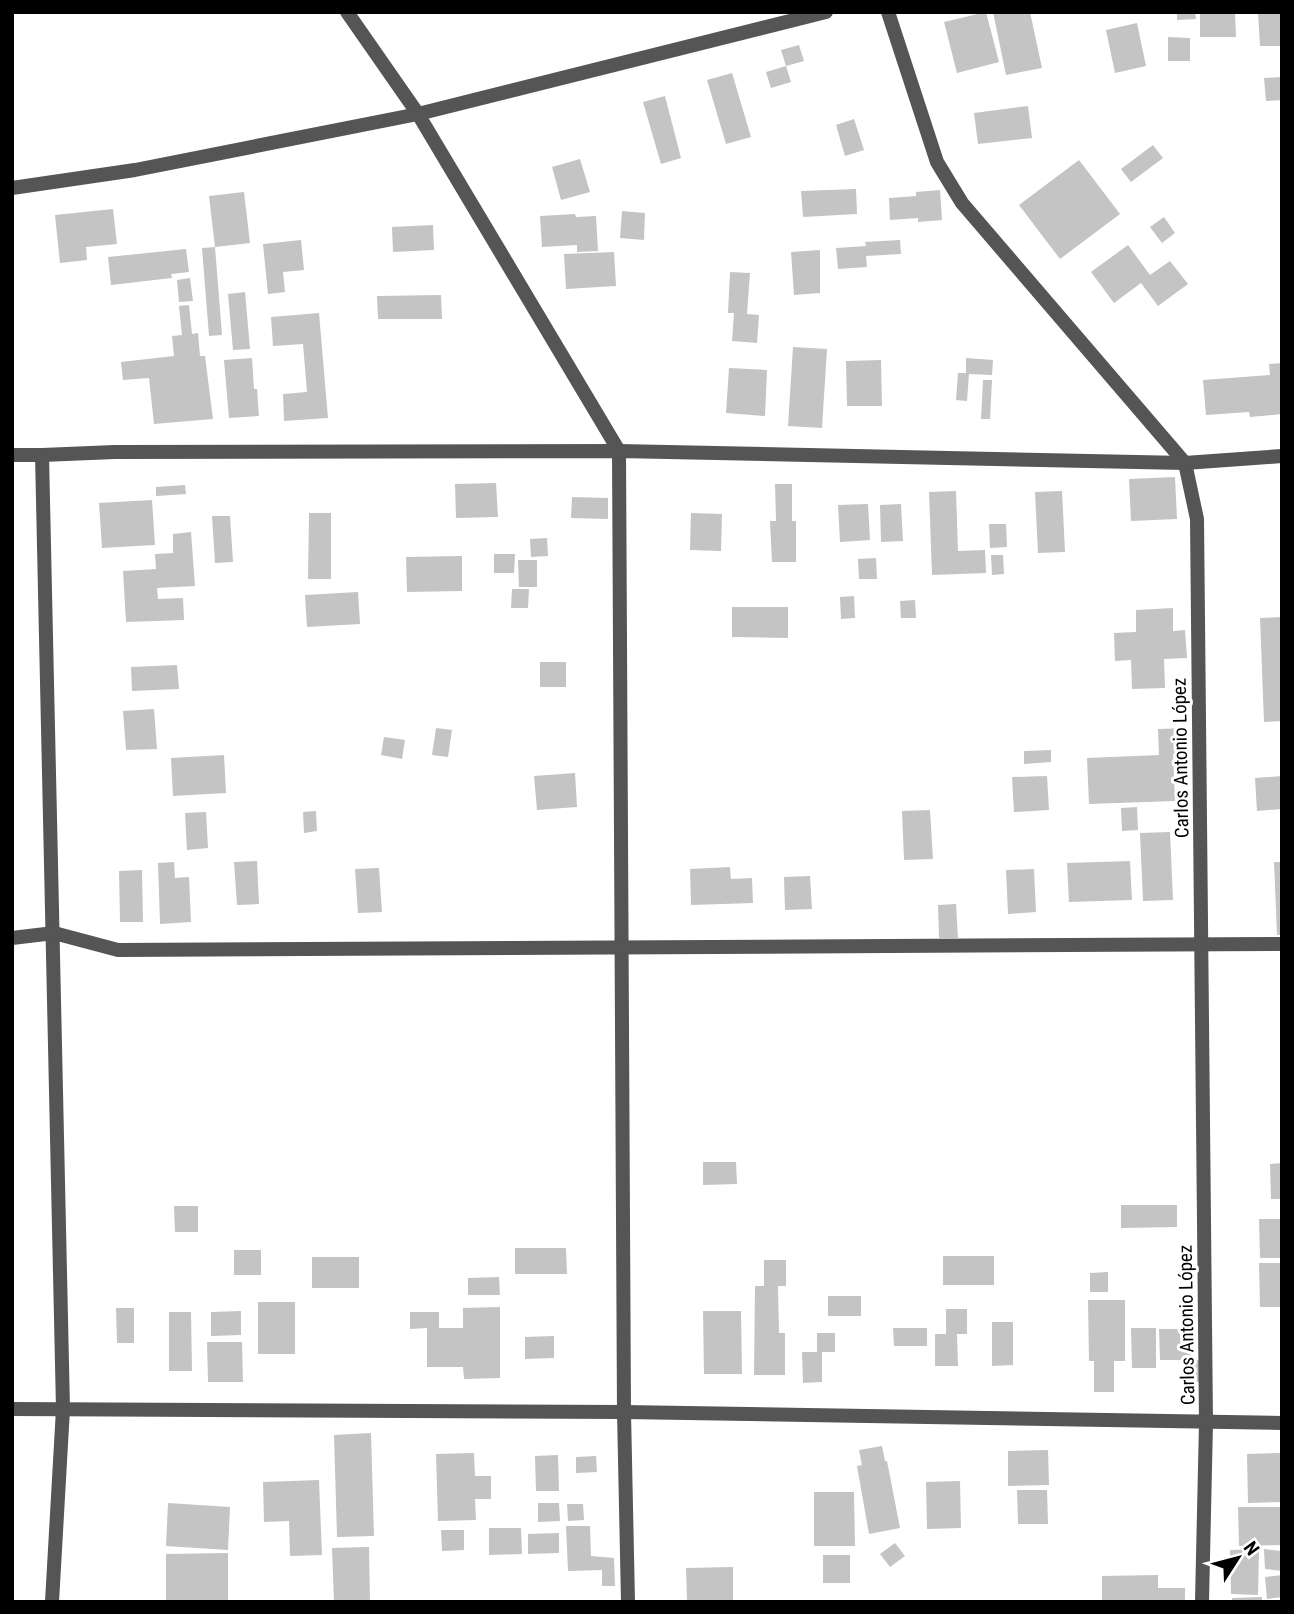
<svg xmlns="http://www.w3.org/2000/svg" width="1294" height="1614" viewBox="0 0 1294 1614" font-family="'Roboto Condensed',sans-serif">
  <style>
    .building { fill: #c4c4c4 }
    .lines { fill: none; stroke-linecap: round; stroke-linejoin: round }
    .minor { stroke: #555; stroke-width: 14 }
    .labels { text-anchor: middle; stroke-width: 6; stroke-linejoin: round; paint-order: stroke }
    .street-label { font-size: 19px; fill: #000; stroke: #fff }
  </style>
  <rect width="100%" height="100%" fill="#fff"/>
  <!-- building -->
  <g class="building">
    <polygon points="986,12 999,62 957,73 944,22"/>
    <polygon points="993,12 1030,12 1042,68 1006,75"/>
    <polygon points="1177,12 1195,12 1196,19 1177,20"/>
    <polygon points="1200,12 1235,12 1236,37 1200,37"/>
    <polygon points="1258,12 1282,12 1282,46 1260,46"/>
    <polygon points="1137,23 1146,66 1115,73 1106,30"/>
    <polygon points="1168,37 1190,38 1190,61 1168,61"/>
    <polygon points="799,45 804,61 786,66 791,82 771,88 766,72 786,66 781,50"/>
    <polygon points="732,73 751,137 726,144 707,80"/>
    <polygon points="1282,77 1282,100 1266,101 1264,78"/>
    <polygon points="665,96 681,158 661,164 643,102"/>
    <polygon points="1028,106 1032,138 978,144 974,113"/>
    <polygon points="854,119 864,150 845,156 836,125"/>
    <polygon points="1153,145 1163,158 1131,182 1121,169"/>
    <polygon points="580,159 590,192 561,200 552,167"/>
    <polygon points="1079,160 1120,214 1060,259 1019,205"/>
    <polygon points="856,189 857,214 803,217 801,191"/>
    <polygon points="940,190 942,220 918,222 918,218 890,220 889,198 916,196 916,192"/>
    <polygon points="244,192 250,243 215,247 209,196"/>
    <polygon points="113,209 117,244 86,247 87,260 60,263 55,215"/>
    <polygon points="622,211 645,213 644,240 620,238"/>
    <polygon points="575,214 576,217 596,216 598,251 577,252 577,245 542,247 540,216"/>
    <polygon points="1164,217 1175,233 1162,243 1150,227"/>
    <polygon points="433,225 434,250 393,252 392,227"/>
    <polygon points="301,240 304,270 283,272 285,292 268,294 263,244"/>
    <polygon points="900,240 901,254 866,256 867,267 838,269 836,248 866,246 865,242"/>
    <polygon points="1128,245 1150,275 1170,261 1188,284 1158,306 1141,283 1114,303 1091,272"/>
    <polygon points="215,247 222,335 209,336 202,248"/>
    <polygon points="186,249 189,272 171,274 172,278 111,285 108,257"/>
    <polygon points="820,250 820,293 794,295 791,252"/>
    <polygon points="614,252 616,286 566,289 564,254"/>
    <polygon points="730,272 750,273 747,314 759,315 757,343 732,341 734,313 728,313"/>
    <polygon points="190,278 193,301 179,302 177,280"/>
    <polygon points="245,292 250,349 233,350 228,294"/>
    <polygon points="441,295 442,319 378,319 377,296"/>
    <polygon points="189,305 192,334 198,333 200,356 205,356 213,419 154,424 149,378 123,380 121,362 174,356 172,336 182,335 179,306"/>
    <polygon points="319,313 328,418 284,421 283,394 307,392 303,344 273,346 271,317"/>
    <polygon points="793,347 827,349 822,428 788,426"/>
    <polygon points="252,358 254,389 257,389 259,416 229,418 224,360"/>
    <polygon points="966,358 993,360 992,375 969,374 967,401 956,400 958,373 966,373"/>
    <polygon points="881,360 882,406 847,406 846,361"/>
    <polygon points="1282,363 1282,414 1250,417 1249,412 1206,415 1203,380 1270,375 1269,364"/>
    <polygon points="729,368 767,370 765,416 726,413"/>
    <polygon points="983,380 992,380 990,419 981,419"/>
    <polygon points="1175,477 1177,519 1131,521 1129,479"/>
    <polygon points="496,483 498,517 456,518 455,484"/>
    <polygon points="775,484 792,484 792,521 796,521 796,562 772,562 770,521 776,521"/>
    <polygon points="185,485 186,494 156,496 156,487"/>
    <polygon points="956,491 958,551 985,550 986,573 932,575 929,492"/>
    <polygon points="1062,491 1065,552 1038,553 1035,492"/>
    <polygon points="572,497 608,498 608,519 571,518"/>
    <polygon points="152,500 155,545 102,548 99,503"/>
    <polygon points="868,504 870,540 840,542 838,505"/>
    <polygon points="901,504 903,541 881,542 880,505"/>
    <polygon points="309,513 331,513 331,579 308,579"/>
    <polygon points="691,513 722,514 721,551 690,550"/>
    <polygon points="212,516 230,516 233,562 215,563"/>
    <polygon points="989,524 1006,524 1007,547 990,548"/>
    <polygon points="191,532 195,586 157,588 158,599 183,598 184,620 126,622 123,571 156,569 155,554 173,553 173,534"/>
    <polygon points="547,538 548,556 531,557 530,539"/>
    <polygon points="494,554 515,554 514,573 494,573"/>
    <polygon points="991,555 1003,555 1004,574 992,575"/>
    <polygon points="462,556 462,591 407,592 406,557"/>
    <polygon points="876,558 877,579 859,579 858,559"/>
    <polygon points="518,560 537,560 537,587 519,587"/>
    <polygon points="512,589 529,589 528,608 511,608"/>
    <polygon points="358,592 360,624 307,627 305,595"/>
    <polygon points="854,596 855,618 841,619 840,597"/>
    <polygon points="915,600 916,618 901,618 900,601"/>
    <polygon points="732,607 788,607 788,638 732,637"/>
    <polygon points="1173,608 1173,631 1185,630 1187,658 1164,659 1165,688 1132,689 1131,660 1115,661 1114,633 1136,632 1136,610"/>
    <polygon points="1282,617 1282,721 1264,722 1260,618"/>
    <rect x="540" y="662" width="26" height="25"/>
    <polygon points="177,665 179,689 132,691 131,667"/>
    <polygon points="154,709 157,749 126,750 123,711"/>
    <polygon points="436,728 452,730 448,757 432,755"/>
    <polygon points="1188,728 1189,754 1173,754 1175,801 1089,804 1087,758 1159,755 1158,729"/>
    <polygon points="384,737 405,740 402,759 381,755"/>
    <polygon points="1051,750 1051,762 1024,764 1024,751"/>
    <polygon points="224,755 226,793 173,796 171,758"/>
    <polygon points="575,773 577,807 537,810 534,776"/>
    <polygon points="1047,776 1049,810 1014,812 1012,777"/>
    <polygon points="1282,776 1282,809 1257,811 1255,778"/>
    <polygon points="1137,807 1138,830 1122,831 1121,808"/>
    <polygon points="930,810 933,859 904,860 902,811"/>
    <polygon points="316,811 317,831 304,833 303,812"/>
    <polygon points="206,812 208,848 187,850 185,813"/>
    <polygon points="1170,832 1173,900 1143,901 1140,833"/>
    <polygon points="257,861 259,904 237,905 234,862"/>
    <polygon points="1130,861 1132,900 1069,902 1067,863"/>
    <polygon points="174,862 175,878 189,877 191,922 160,924 158,863"/>
    <polygon points="1274,862 1282,862 1282,935 1277,935"/>
    <polygon points="730,867 731,879 752,878 753,903 691,905 690,869"/>
    <polygon points="379,868 382,912 358,913 355,869"/>
    <polygon points="1034,869 1036,912 1008,914 1006,870"/>
    <polygon points="142,870 143,922 120,922 119,871"/>
    <polygon points="810,876 812,909 785,910 784,877"/>
    <polygon points="956,904 958,938 939,938 938,905"/>
    <polygon points="703,1162 736,1162 737,1184 703,1185"/>
    <polygon points="1282,1163 1282,1199 1271,1199 1270,1164"/>
    <polygon points="1121,1205 1177,1205 1177,1227 1121,1228"/>
    <polygon points="174,1206 198,1206 198,1232 175,1232"/>
    <polygon points="1259,1219 1282,1219 1282,1258 1260,1258"/>
    <polygon points="515,1248 566,1248 567,1274 515,1274"/>
    <rect x="234" y="1250" width="27" height="25"/>
    <rect x="943" y="1256" width="51" height="29"/>
    <rect x="312" y="1257" width="47" height="31"/>
    <polygon points="764,1260 786,1260 786,1286 778,1286 779,1333 785,1333 785,1375 754,1375 755,1286 764,1286"/>
    <polygon points="1259,1263 1282,1263 1282,1307 1260,1307"/>
    <polygon points="1108,1272 1108,1292 1090,1292 1090,1273"/>
    <polygon points="499,1277 500,1295 468,1295 468,1278"/>
    <rect x="828" y="1296" width="33" height="20"/>
    <polygon points="1088,1300 1125,1300 1125,1361 1114,1361 1114,1392 1094,1392 1094,1361 1089,1361"/>
    <rect x="258" y="1302" width="37" height="52"/>
    <polygon points="500,1307 500,1378 464,1379 463,1367 427,1367 427,1328 410,1329 410,1312 439,1312 439,1328 463,1328 463,1308"/>
    <polygon points="116,1308 134,1308 134,1343 117,1343"/>
    <polygon points="946,1309 967,1309 967,1334 957,1334 958,1366 935,1366 935,1334 946,1334"/>
    <polygon points="241,1311 241,1335 211,1336 211,1312"/>
    <polygon points="703,1311 741,1311 742,1374 704,1374"/>
    <polygon points="169,1312 191,1312 192,1371 169,1371"/>
    <polygon points="992,1322 1013,1322 1013,1365 992,1366"/>
    <polygon points="893,1328 927,1328 927,1346 894,1346"/>
    <polygon points="1131,1328 1156,1328 1156,1368 1132,1368"/>
    <polygon points="1159,1329 1191,1329 1191,1360 1199,1360 1200,1382 1182,1382 1182,1360 1160,1360"/>
    <polygon points="817,1333 835,1333 835,1352 822,1352 822,1382 803,1383 802,1352 817,1352"/>
    <polygon points="554,1336 554,1358 525,1359 525,1337"/>
    <polygon points="207,1342 242,1342 243,1382 208,1382"/>
    <polygon points="371,1433 374,1536 337,1537 334,1435"/>
    <polygon points="882,1446 885,1461 887,1461 900,1528 869,1534 857,1466 862,1465 859,1450"/>
    <polygon points="1048,1450 1049,1485 1008,1486 1008,1451"/>
    <polygon points="474,1453 475,1476 491,1476 491,1499 475,1499 476,1520 438,1521 436,1454"/>
    <polygon points="1282,1453 1282,1502 1248,1503 1247,1454"/>
    <polygon points="558,1455 559,1491 536,1491 535,1456"/>
    <polygon points="596,1456 597,1472 576,1473 576,1457"/>
    <polygon points="319,1480 322,1555 290,1556 289,1521 264,1522 263,1482"/>
    <polygon points="960,1481 961,1528 927,1529 926,1482"/>
    <polygon points="1017,1490 1047,1490 1048,1524 1018,1524"/>
    <polygon points="814,1492 854,1492 855,1546 814,1546"/>
    <polygon points="168,1503 230,1507 228,1550 166,1546"/>
    <polygon points="538,1503 559,1503 560,1521 538,1522"/>
    <polygon points="567,1504 583,1504 584,1520 568,1521"/>
    <polygon points="1238,1507 1282,1507 1282,1545 1239,1546"/>
    <polygon points="566,1526 590,1526 591,1556 614,1558 615,1586 602,1586 602,1570 568,1571"/>
    <polygon points="489,1528 521,1528 522,1554 489,1555"/>
    <polygon points="441,1530 464,1530 464,1550 442,1551"/>
    <polygon points="559,1533 559,1553 528,1554 528,1534"/>
    <polygon points="895,1543 905,1556 890,1567 880,1554"/>
    <polygon points="369,1547 370,1602 334,1602 332,1548"/>
    <polygon points="1259,1549 1258,1595 1231,1594 1230,1550"/>
    <polygon points="1264,1549 1282,1551 1282,1571 1265,1569"/>
    <polygon points="228,1553 228,1602 166,1602 166,1554"/>
    <rect x="823" y="1555" width="27" height="28"/>
    <polygon points="733,1567 733,1602 687,1602 686,1568"/>
    <polygon points="1158,1575 1158,1588 1185,1588 1185,1602 1102,1602 1102,1576"/>
    <polygon points="1282,1575 1282,1597 1267,1599 1265,1577"/>
    <polygon points="1262,1597 1262,1602 1232,1602 1232,1598"/>
  </g>
  <g class="lines">
    <!-- minor -->
    <g class="minor">
      <polyline points="347,12 418,114 619,451 624,1412 628,1602"/>
      <polyline points="888,12 937,162 962,203 1185,463 1197,519 1206,1423 1202,1602"/>
      <polyline points="12,188 135,170 418,114 826,12"/>
      <polyline points="12,455 42,455 115,452 619,451 1185,463 1282,456"/>
      <polyline points="42,455 63,1409 52,1602"/>
      <polyline points="12,938 54,933 118,950 1282,944"/>
      <polyline points="12,1409 624,1412 1282,1423"/>
    </g>
  </g>
  <g class="labels">
    <!-- street labels -->
    <g class="street-label">
      <text transform="translate(1180 758) rotate(-91)" y="7">Carlos Antonio López</text>
      <text transform="translate(1186 1325) rotate(-91)" y="7">Carlos Antonio López</text>
    </g>
  </g>
  <!-- border -->
  <rect width="1294" height="1614" fill="none" stroke="#000000" stroke-width="28"/>
  <!-- north arrow -->
  <g transform="translate(1238 1558) rotate(54)" stroke="#ffffff" stroke-width="5" paint-order="stroke">
  <path d="M0-5L12 26L0 18L-12 26Z" fill="#000000"/>
  <text y="-10" font-size="19" font-weight="bold" text-anchor="middle" fill="#000000">N</text>
  </g>
</svg>
